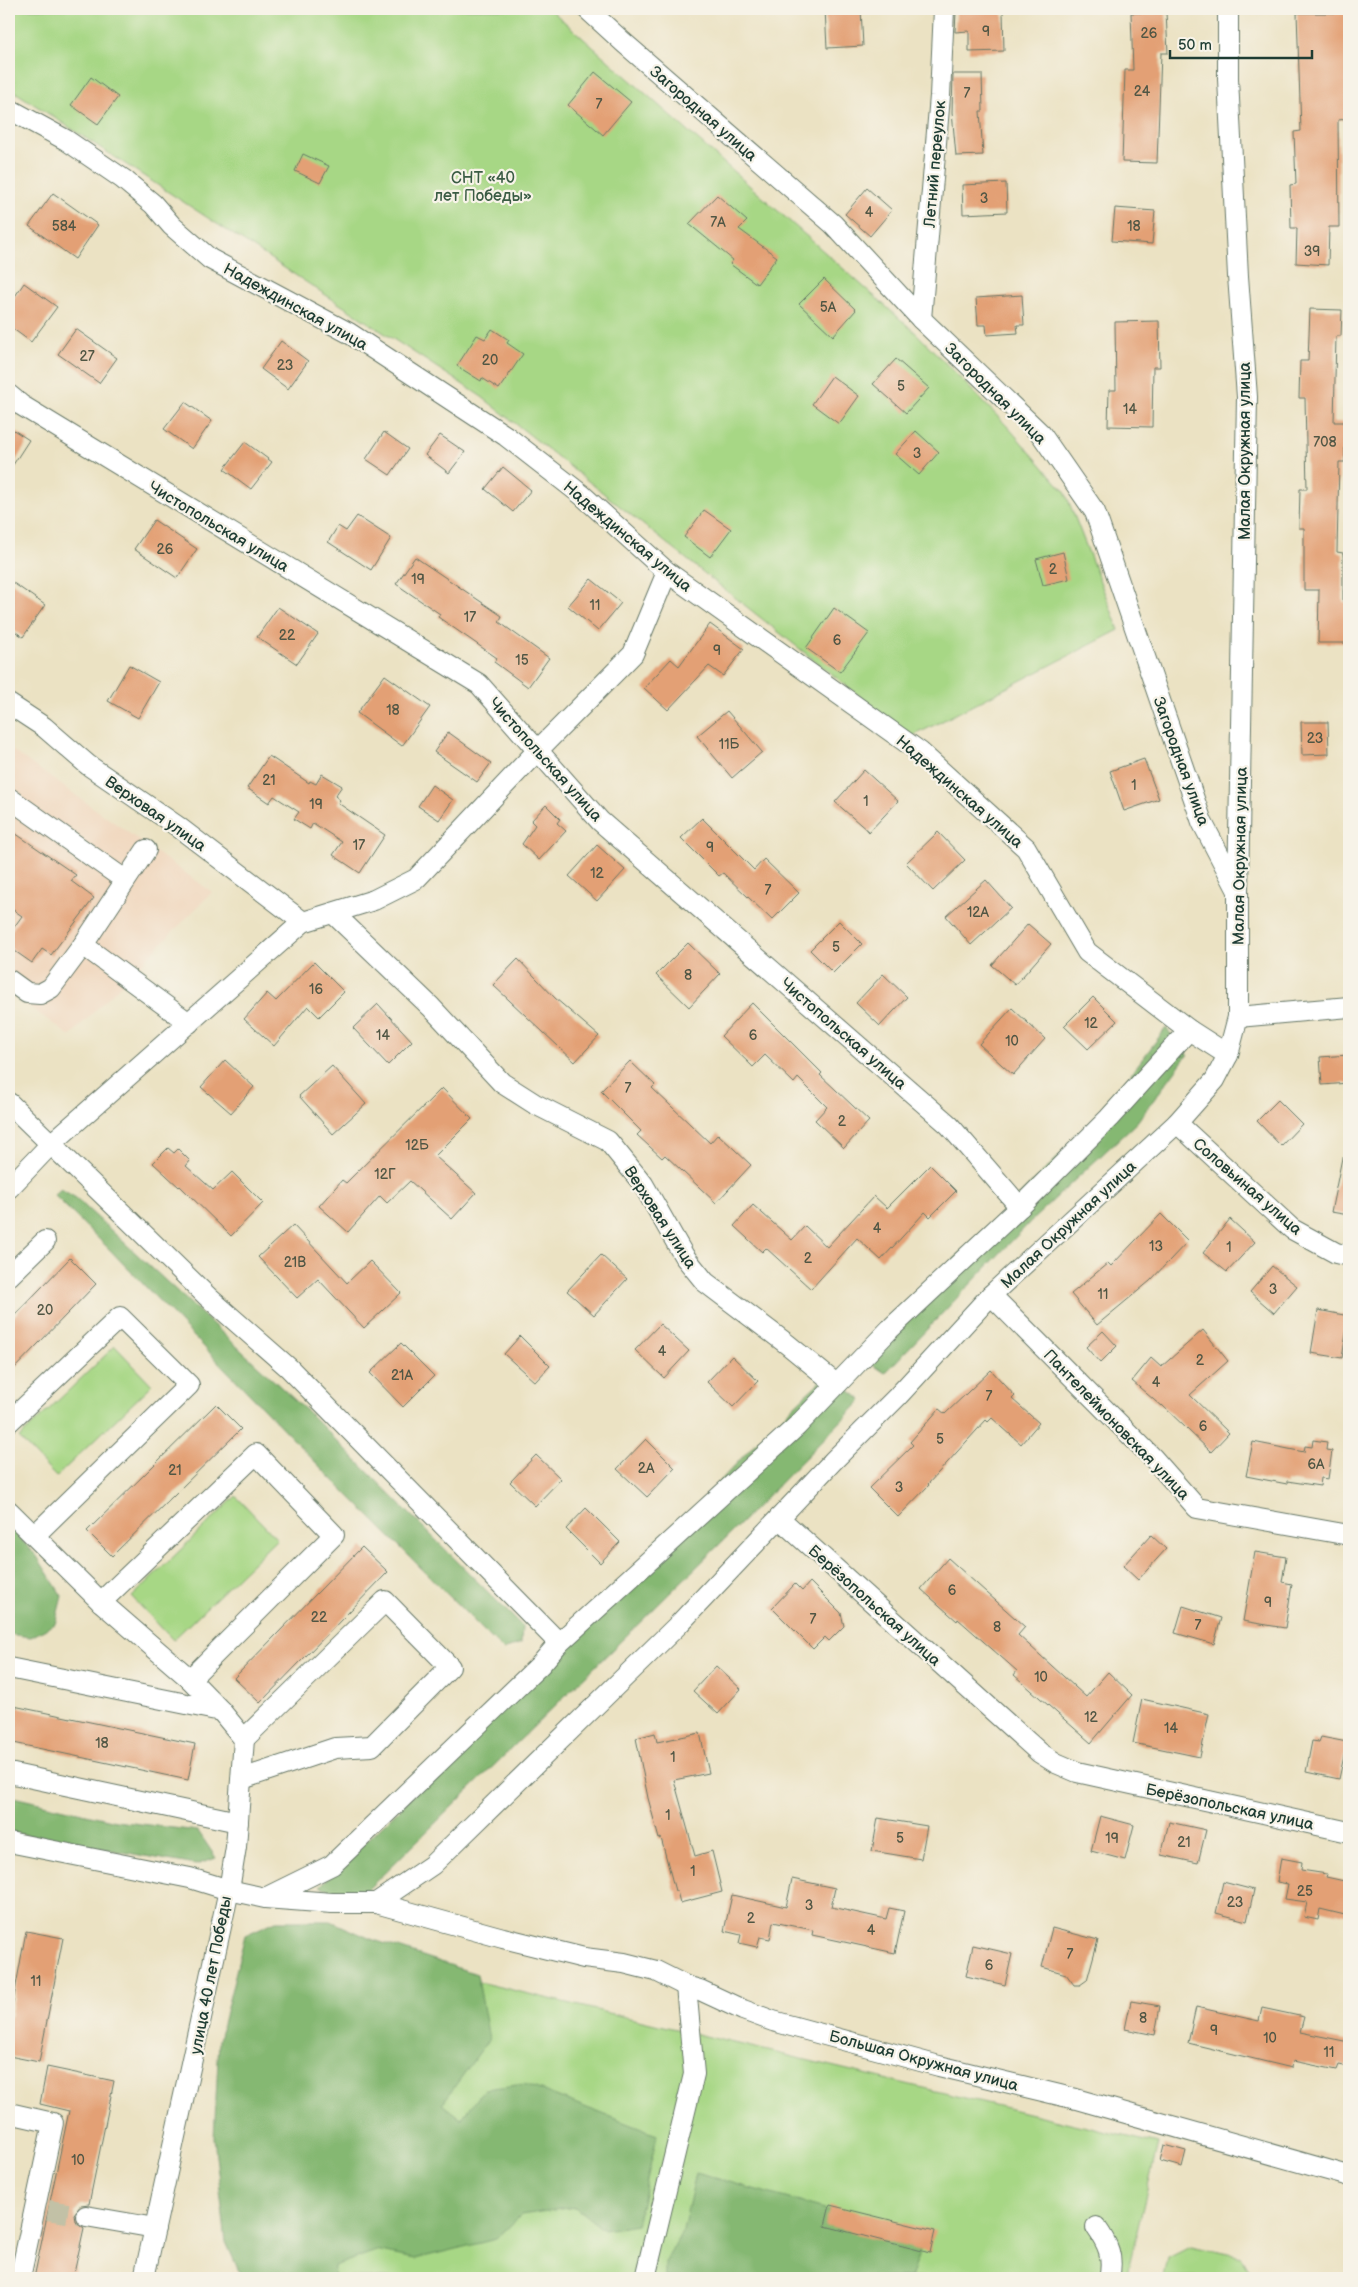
<svg xmlns="http://www.w3.org/2000/svg" width="1358" height="2287" viewBox="0 0 1358 2287" font-family="'Balsamiq Sans',sans-serif">
  <style>
    .built { fill: #f0d6bc }
    .green { fill: #a7d785; stroke: #638a5c }
    .forest { fill: #85b872; stroke: #527a53 }
    .building { fill: #e3a074 }
    .lines { fill: none; stroke-linecap: round; stroke-linejoin: round }
    .minor-tunnel { stroke: #c2c1a6; stroke-width: 20; stroke-dasharray: 20 10; stroke-linecap: butt }
    .minor-casing { stroke: #676; stroke-width: 22 }
    .minor { stroke: #fff; stroke-width: 20 }
    .labels { text-anchor: middle; stroke-width: 4.5; stroke-linejoin: round; paint-order: stroke }
    .number-label { font-size: 14px; fill: #505644 }
    .street-label { font-size: 16px; fill: #1f3d34; stroke: #f7f3e8 }
    .park-label { font-size: 16px; fill: #3a5c44; stroke: #f7f3e8 }
  </style>
  <rect width="100%" height="100%" fill="#f7f3e8"/>
  <filter id="ink" filterUnits="userSpaceOnUse"><feTurbulence type="fractalNoise" baseFrequency=".02" numOctaves="2"/><feDisplacementMap in="SourceGraphic" scale="10" xChannelSelector="R" yChannelSelector="G"/><feConvolveMatrix kernelMatrix="1 2 1 2 8 2 1 2 1" color-interpolation-filters="sRGB"/></filter>
  <filter id="wash" filterUnits="userSpaceOnUse"><feTurbulence type="fractalNoise" baseFrequency=".0096" numOctaves="4" result="noise"/><feDisplacementMap in="SourceGraphic" scale="20" xChannelSelector="R" yChannelSelector="G"/><feGaussianBlur stdDeviation="1.12" result="paint"/><feColorMatrix in="noise" values="0 0 0 0 0 0 0 0 0 0 0 0 0 0 0 0 0 1.4 0 .05"/><feComposite in="paint" operator="in"/></filter>
  <g filter="url(#wash)">
    <rect width="100%" height="100%" fill="#ebe2c3"/>
    <!-- built -->
    <polygon class="built" points="9,748 212,892 70,1036 9,992"/>
    <!-- green -->
    <g class="green">
      <polygon points="9,9 550,9 917,334 1007,426 1065,492 1119,630 911,737 482,397 9,88"/>
      <polygon points="115,1346 152,1385 56,1477 19,1438"/>
      <polygon points="236,1496 277,1539 173,1640 132,1597"/>
      <polygon points="357,1953 1158,2144 1126,2278 306,2278"/>
      <polygon points="1190,2246 1242,2257 1254,2278 1164,2278 1168,2257"/>
    </g>
    <!-- forest -->
    <g class="forest">
      <polygon points="1166,1028 1188,1054 1137,1122 1031,1221 885,1373 857,1354 1095,1121"/>
      <polygon points="61,1189 76,1198 309,1413 522,1626 521,1643 503,1650 328,1475 109,1249 54,1195"/>
      <polygon points="828,1374 862,1400 724,1540 363,1894 336,1893 320,1886 559,1654 764,1434"/>
      <polygon points="9,1527 36,1555 62,1596 55,1624 31,1637 9,1634"/>
      <polygon points="9,1796 116,1821 198,1831 216,1858 196,1865 9,1832"/>
      <polygon points="276,1921 331,1921 371,1939 477,1974 489,2039 442,2104 461,2119 485,2089 525,2084 657,2135 637,2225 604,2230 575,2207 521,2215 496,2239 415,2259 376,2251 334,2266 333,2278 242,2278 226,2242 214,2138 219,2040 245,1935"/>
      <polygon points="696,2173 925,2237 910,2278 665,2278 665,2263 683,2230"/>
    </g>
    <g id="blocks">
      <!-- building -->
      <g class="building">
        <polygon points="825,9 861,9 863,46 827,48"/>
        <polygon points="1003,11 1004,51 969,52 969,31 955,32 956,12"/>
        <polygon points="1166,12 1168,53 1161,53 1157,163 1122,162 1125,70 1133,70 1131,13"/>
        <polygon points="1297,13 1347,13 1349,119 1338,120 1339,227 1329,227 1328,265 1296,263 1297,228 1291,228 1290,185 1296,184 1294,132 1301,131"/>
        <polygon points="595,72 631,102 603,135 568,105"/>
        <polygon points="953,74 982,74 983,111 980,111 983,155 956,156 952,112"/>
        <polygon points="91,77 118,97 98,124 71,105"/>
        <polygon points="303,154 329,166 320,183 295,171"/>
        <polygon points="1006,183 1007,212 963,214 962,185"/>
        <polygon points="867,188 892,210 870,236 845,214"/>
        <polygon points="53,193 98,225 75,259 29,226"/>
        <polygon points="717,195 747,221 739,229 777,257 757,284 730,264 733,260 689,224"/>
        <polygon points="1115,208 1155,211 1152,244 1112,241"/>
        <polygon points="824,279 856,310 833,336 799,304"/>
        <polygon points="24,283 57,307 31,342 9,326 9,305"/>
        <polygon points="1022,295 1024,325 1017,325 1018,333 987,335 986,325 978,325 976,298"/>
        <polygon points="1310,309 1342,310 1341,336 1336,336 1334,422 1344,422 1345,462 1339,462 1337,552 1343,553 1343,602 1349,602 1349,643 1318,643 1319,590 1304,590 1304,528 1299,528 1300,489 1307,489 1305,398 1299,398 1300,361 1308,361"/>
        <polygon points="1159,321 1160,367 1153,367 1152,427 1108,426 1109,390 1116,390 1115,322"/>
        <polygon points="76,329 117,358 99,383 58,354"/>
        <polygon points="492,329 509,340 507,343 523,354 499,389 482,378 481,381 457,366 477,335 485,339"/>
        <polygon points="281,341 308,361 288,389 261,369"/>
        <polygon points="896,359 929,388 906,413 873,384"/>
        <polygon points="832,376 859,396 839,424 812,404"/>
        <polygon points="185,402 212,421 192,449 164,429"/>
        <polygon points="9,427 29,440 9,471"/>
        <polygon points="916,431 939,452 919,475 895,454"/>
        <polygon points="384,432 408,449 390,475 366,459"/>
        <polygon points="440,435 465,452 449,473 425,455"/>
        <polygon points="245,442 272,462 251,489 224,469"/>
        <polygon points="503,467 531,490 513,512 485,489"/>
        <polygon points="704,510 731,529 710,557 684,537"/>
        <polygon points="357,516 391,538 371,570 328,542 338,526 346,531"/>
        <polygon points="154,520 197,549 177,578 134,549"/>
        <polygon points="1063,552 1069,579 1043,585 1036,559"/>
        <polygon points="415,557 502,616 499,622 549,658 528,687 494,662 497,658 438,617 440,614 396,584"/>
        <polygon points="591,579 621,603 598,631 568,606"/>
        <polygon points="9,580 45,605 23,637 9,627"/>
        <polygon points="278,607 318,634 297,664 257,637"/>
        <polygon points="834,608 869,633 840,672 806,648"/>
        <polygon points="710,624 744,649 723,676 709,666 668,710 644,688 671,659 679,666"/>
        <polygon points="129,665 159,682 138,718 108,701"/>
        <polygon points="385,675 430,707 402,746 357,713"/>
        <polygon points="727,711 762,752 732,778 697,736"/>
        <polygon points="1301,722 1328,722 1329,754 1302,755"/>
        <polygon points="448,732 491,763 477,782 434,752"/>
        <polygon points="269,756 309,783 310,781 316,784 322,774 342,786 335,796 340,800 338,803 385,835 360,873 333,855 342,842 313,823 310,829 294,819 299,812 274,796 269,803 247,788"/>
        <polygon points="1144,759 1159,799 1124,811 1110,771"/>
        <polygon points="864,770 898,801 869,832 835,802"/>
        <polygon points="432,785 453,800 439,820 418,806"/>
        <polygon points="546,805 560,819 557,823 566,831 539,860 522,844 535,825 531,821"/>
        <polygon points="702,818 754,870 764,859 799,893 772,920 723,873 719,876 681,838"/>
        <polygon points="9,829 76,875 71,881 94,898 51,955 42,949 32,963 9,947 9,934 22,916 9,907"/>
        <polygon points="938,832 965,860 933,891 906,863"/>
        <polygon points="597,845 625,870 597,901 569,876"/>
        <polygon points="986,880 1011,908 971,945 946,916"/>
        <polygon points="839,921 862,944 833,973 810,950"/>
        <polygon points="1028,924 1051,944 1015,985 992,965"/>
        <polygon points="688,943 720,974 689,1007 656,975"/>
        <polygon points="518,959 555,998 599,1036 575,1062 493,985"/>
        <polygon points="314,962 344,992 319,1017 308,1006 274,1046 244,1019 267,993 276,1001"/>
        <polygon points="883,974 907,997 880,1026 856,1003"/>
        <polygon points="1093,997 1117,1021 1088,1049 1064,1026"/>
        <polygon points="752,1003 822,1073 820,1075 869,1121 844,1148 815,1120 827,1107 798,1078 794,1083 765,1055 753,1067 721,1036"/>
        <polygon points="378,1004 412,1041 388,1065 353,1028"/>
        <polygon points="1012,1008 1045,1039 1013,1075 979,1044"/>
        <polygon points="1349,1055 1349,1083 1322,1085 1320,1057"/>
        <polygon points="225,1060 254,1087 231,1113 201,1087"/>
        <polygon points="630,1061 655,1085 652,1088 710,1143 718,1134 751,1165 716,1203 665,1155 662,1158 637,1135 641,1131 601,1091"/>
        <polygon points="332,1066 366,1104 333,1134 299,1096"/>
        <polygon points="442,1088 472,1119 435,1156 476,1193 452,1219 410,1181 387,1203 380,1196 348,1232 319,1206 342,1180 346,1183"/>
        <polygon points="1278,1100 1302,1124 1281,1146 1257,1121"/>
        <polygon points="168,1148 174,1153 178,1149 190,1161 186,1166 213,1190 232,1172 263,1203 231,1236 180,1186 179,1187 153,1163"/>
        <polygon points="1342,1158 1349,1159 1349,1215 1331,1212"/>
        <polygon points="930,1165 956,1191 930,1217 925,1212 881,1260 857,1238 811,1289 766,1248 762,1252 734,1226 753,1205 792,1240 805,1226 827,1247 874,1196 887,1208"/>
        <polygon points="1161,1214 1188,1241 1150,1281 1097,1325 1071,1294 1108,1263 1111,1266"/>
        <polygon points="1230,1219 1255,1242 1227,1272 1203,1253"/>
        <polygon points="293,1225 347,1283 370,1261 401,1293 364,1328 318,1279 297,1298 258,1257"/>
        <polygon points="601,1255 627,1279 594,1315 567,1291"/>
        <polygon points="70,1258 96,1284 9,1374 9,1321"/>
        <polygon points="1272,1266 1297,1286 1274,1313 1250,1292"/>
        <polygon points="1318,1310 1349,1316 1342,1358 1311,1353"/>
        <polygon points="660,1324 689,1351 664,1378 635,1350"/>
        <polygon points="1203,1330 1228,1361 1190,1395 1229,1433 1211,1452 1162,1405 1161,1406 1132,1381 1151,1358 1161,1367"/>
        <polygon points="1103,1331 1117,1346 1100,1363 1086,1347"/>
        <polygon points="520,1336 550,1366 535,1382 504,1354"/>
        <polygon points="401,1343 434,1376 403,1407 370,1373"/>
        <polygon points="732,1356 758,1381 733,1407 707,1382"/>
        <polygon points="991,1370 1015,1396 1012,1399 1039,1423 1021,1444 992,1418 988,1422 986,1420 928,1484 929,1485 898,1517 869,1488 913,1445 910,1442 939,1409 945,1414"/>
        <polygon points="216,1404 241,1429 112,1556 87,1531"/>
        <polygon points="646,1439 675,1468 647,1497 617,1469"/>
        <polygon points="1313,1440 1327,1442 1326,1450 1332,1451 1328,1479 1321,1478 1320,1486 1287,1481 1287,1484 1246,1476 1253,1442 1304,1452 1305,1446 1312,1447"/>
        <polygon points="536,1455 561,1479 535,1506 510,1482"/>
        <polygon points="586,1508 620,1542 600,1563 566,1529"/>
        <polygon points="1151,1535 1166,1549 1138,1580 1123,1566"/>
        <polygon points="362,1547 388,1572 260,1703 234,1678"/>
        <polygon points="1255,1552 1286,1557 1282,1582 1292,1584 1285,1628 1243,1621"/>
        <polygon points="948,1558 1025,1627 1018,1635 1086,1697 1108,1672 1132,1695 1091,1743 1014,1675 1017,1671 958,1619 957,1621 921,1589"/>
        <polygon points="810,1582 841,1613 844,1626 829,1641 825,1637 813,1649 772,1608 795,1584 802,1591"/>
        <polygon points="1183,1606 1221,1618 1214,1644 1175,1633"/>
        <polygon points="716,1666 741,1689 718,1714 693,1691"/>
        <polygon points="1142,1699 1209,1714 1200,1757 1133,1743"/>
        <polygon points="9,1705 195,1744 188,1780 9,1742"/>
        <polygon points="655,1733 657,1742 700,1733 709,1773 674,1780 695,1856 712,1851 722,1892 680,1903 677,1891 675,1891 661,1838 659,1839 648,1798 636,1738"/>
        <polygon points="1321,1737 1347,1742 1339,1779 1306,1772 1312,1741 1319,1742"/>
        <polygon points="1100,1816 1134,1825 1125,1860 1091,1851"/>
        <polygon points="878,1818 927,1826 921,1859 872,1851"/>
        <polygon points="1169,1822 1206,1830 1198,1863 1161,1855"/>
        <polygon points="1281,1858 1302,1862 1301,1870 1327,1874 1326,1877 1349,1882 1349,1916 1320,1909 1318,1920 1304,1917 1307,1902 1285,1899 1288,1884 1277,1882"/>
        <polygon points="792,1879 835,1888 831,1907 886,1919 889,1908 904,1911 895,1953 812,1935 813,1930 773,1922 770,1939 760,1937 757,1947 739,1943 741,1935 724,1931 732,1895 786,1907"/>
        <polygon points="1223,1882 1254,1890 1247,1921 1216,1913"/>
        <polygon points="1052,1928 1098,1940 1087,1980 1080,1985 1074,1985 1066,1974 1042,1967"/>
        <polygon points="26,1931 63,1938 39,2062 9,2056 9,2024"/>
        <polygon points="973,1945 1012,1954 1005,1985 966,1976"/>
        <polygon points="1131,2001 1160,2006 1155,2035 1125,2029"/>
        <polygon points="1196,2007 1259,2021 1262,2008 1304,2017 1300,2032 1349,2042 1349,2067 1339,2065 1337,2070 1293,2061 1292,2068 1188,2043"/>
        <polygon points="47,2067 114,2081 89,2204 81,2205 74,2214 75,2221 84,2228 73,2278 34,2278 69,2111 40,2104"/>
        <polygon points="1164,2145 1186,2151 1182,2167 1160,2161"/>
        <polygon points="830,2205 935,2231 930,2253 825,2226"/>
      </g>
    </g>
  </g>
  <g filter="url(#ink)">
    <use href="#blocks" fill-opacity="0" stroke="#676" stroke-width="1"/>
    <g class="lines">
      <!-- minor-tunnel -->
      <polyline class="minor-tunnel" points="48,2210 86,2216"/>
      <!-- minor casing -->
      <g class="minor-casing">
        <g id="minor">
          <polyline points="587,9 623,42 833,224 921,319 1041,434 1095,512 1202,822 1237,889"/>
          <polyline points="9,109 66,140 123,179 153,204 172,226 210,259 349,333 506,436 582,495 667,572 920,752 1026,848 1087,952 1189,1030 1228,1055"/>
          <polyline points="921,319 940,96 944,9"/>
          <polyline points="9,395 21,405 479,684 600,821 949,1125 1020,1207"/>
          <polyline points="9,704 44,727 88,765 177,826 303,922"/>
          <polyline points="9,798 125,880"/>
          <polyline points="333,913 431,1007 502,1083 535,1104 608,1141 643,1184 684,1256 705,1282 787,1344 836,1384"/>
          <polyline points="83,945 189,1023"/>
          <polyline points="9,980 27,993 40,994 51,988 83,945 146,850"/>
          <polyline points="1238,1017 1349,1007"/>
          <polyline points="9,1103 208,1297 289,1368 559,1643"/>
          <polyline points="1177,1123 1292,1229 1336,1253 1349,1256"/>
          <polyline points="9,1188 51,1144 303,922 374,900 416,879 538,750 633,654 667,572"/>
          <polyline points="9,1276 45,1241"/>
          <polyline points="991,1295 1153,1458 1197,1508 1349,1535"/>
          <polyline points="9,1422 120,1317 189,1385 35,1535"/>
          <polyline points="9,1511 101,1602 190,1679 221,1711 244,1739 236,1847 229,1890 144,2278"/>
          <polyline points="779,1518 1040,1753 1056,1763 1077,1772 1349,1832"/>
          <polyline points="101,1602 256,1454 334,1535 190,1679"/>
          <polyline points="9,1668 221,1711"/>
          <polyline points="9,1773 238,1822"/>
          <polyline points="242,1779 335,1748 372,1746 450,1667 385,1601 244,1739"/>
          <polyline points="9,1842 190,1878 229,1890 265,1898 332,1903 376,1903 503,1938 584,1958 624,1963 656,1971 686,1986 700,1990 743,2010 773,2021 939,2066 1076,2099 1349,2176"/>
          <polyline points="267,1897 332,1865 541,1664 559,1643 797,1426 890,1329 1020,1207 1109,1118 1189,1030"/>
          <polyline points="376,1903 432,1865 679,1624 833,1461 897,1397 991,1295 1177,1123 1215,1080 1228,1055 1238,1017 1238,891 1247,397 1238,276 1228,79 1228,9"/>
          <polyline points="9,2113 53,2123 20,2278"/>
          <polyline points="86,2216 155,2228"/>
          <path d="M1096,2227C1108,2244 1114,2257 1109,2278"/>
          <polyline points="645,2278 694,2074 686,1986"/>
        </g>
      </g>
      <!-- minor -->
      <use href="#minor" class="minor"/>
    </g>
  </g>
  <g class="labels">
    <!-- number labels -->
    <g class="number-label">
      <text x="986" y="36">9</text>
      <text x="1149" y="38">26</text>
      <text x="1142" y="96">24</text>
      <text x="967" y="98">7</text>
      <text x="599" y="109">7</text>
      <text x="984" y="203">3</text>
      <text x="869" y="217">4</text>
      <text x="718" y="227">7А</text>
      <text x="64" y="231">584</text>
      <text x="1134" y="231">18</text>
      <text x="1312" y="256">39</text>
      <text x="828" y="312">5А</text>
      <text x="87" y="361">27</text>
      <text x="490" y="365">20</text>
      <text x="285" y="370">23</text>
      <text x="901" y="391">5</text>
      <text x="1130" y="414">14</text>
      <text x="1325" y="447">708</text>
      <text x="917" y="458">3</text>
      <text x="165" y="554">26</text>
      <text x="1053" y="574">2</text>
      <text x="418" y="584">19</text>
      <text x="595" y="610">11</text>
      <text x="470" y="622">17</text>
      <text x="287" y="640">22</text>
      <text x="837" y="645">6</text>
      <text x="717" y="655">9</text>
      <text x="522" y="665">15</text>
      <text x="393" y="715">18</text>
      <text x="1315" y="743">23</text>
      <text x="729" y="749">11Б</text>
      <text x="269" y="785">21</text>
      <text x="1134" y="790">1</text>
      <text x="866" y="806">1</text>
      <text x="316" y="809">19</text>
      <text x="359" y="850">17</text>
      <text x="710" y="852">9</text>
      <text x="597" y="878">12</text>
      <text x="768" y="895">7</text>
      <text x="978" y="917">12А</text>
      <text x="836" y="952">5</text>
      <text x="688" y="980">8</text>
      <text x="316" y="994">16</text>
      <text x="1091" y="1028">12</text>
      <text x="383" y="1040">14</text>
      <text x="753" y="1040">6</text>
      <text x="1012" y="1046">10</text>
      <text x="628" y="1093">7</text>
      <text x="842" y="1126">2</text>
      <text x="417" y="1150">12Б</text>
      <text x="385" y="1179">12Г</text>
      <text x="877" y="1233">4</text>
      <text x="1156" y="1251">13</text>
      <text x="1229" y="1252">1</text>
      <text x="808" y="1263">2</text>
      <text x="295" y="1267">21В</text>
      <text x="1273" y="1294">3</text>
      <text x="1103" y="1299">11</text>
      <text x="45" y="1315">20</text>
      <text x="662" y="1356">4</text>
      <text x="1200" y="1365">2</text>
      <text x="402" y="1380">21А</text>
      <text x="1156" y="1387">4</text>
      <text x="989" y="1401">7</text>
      <text x="1203" y="1431">6</text>
      <text x="940" y="1444">5</text>
      <text x="1316" y="1469">6А</text>
      <text x="646" y="1473">2А</text>
      <text x="175" y="1475">21</text>
      <text x="899" y="1492">3</text>
      <text x="952" y="1595">6</text>
      <text x="1268" y="1607">9</text>
      <text x="319" y="1622">22</text>
      <text x="813" y="1624">7</text>
      <text x="1198" y="1630">7</text>
      <text x="997" y="1632">8</text>
      <text x="1041" y="1682">10</text>
      <text x="1091" y="1722">12</text>
      <text x="1171" y="1733">14</text>
      <text x="102" y="1748">18</text>
      <text x="673" y="1762">1</text>
      <text x="668" y="1820">1</text>
      <text x="900" y="1843">5</text>
      <text x="1112" y="1843">19</text>
      <text x="1184" y="1847">21</text>
      <text x="693" y="1876">1</text>
      <text x="1305" y="1896">25</text>
      <text x="1235" y="1907">23</text>
      <text x="809" y="1910">3</text>
      <text x="751" y="1923">2</text>
      <text x="871" y="1935">4</text>
      <text x="1070" y="1959">7</text>
      <text x="989" y="1970">6</text>
      <text x="36" y="1986">11</text>
      <text x="1143" y="2023">8</text>
      <text x="1214" y="2035">9</text>
      <text x="1270" y="2043">10</text>
      <text x="1329" y="2057">11</text>
      <text x="78" y="2165">10</text>
    </g>
    <!-- street labels -->
    <g class="street-label">
      <text transform="translate(704 113) rotate(41)" y="6">Загородная улица</text>
      <text transform="translate(934 164) rotate(-85)" y="6">Летний переулок</text>
      <text transform="translate(296 306) rotate(29)" y="6">Надеждинская улица</text>
      <text transform="translate(996 393) rotate(45)" y="6">Загородная улица</text>
      <text transform="translate(1244 451) rotate(-90)" y="6">Малая Окружная улица</text>
      <text transform="translate(219 526) rotate(31)" y="6">Чистопольская улица</text>
      <text transform="translate(628 536) rotate(40)" y="6">Надеждинская улица</text>
      <text transform="translate(546 759) rotate(48)" y="6">Чистопольская улица</text>
      <text transform="translate(1182 761) rotate(70)" y="6">Загородная улица</text>
      <text transform="translate(960 791) rotate(41)" y="6">Надеждинская улица</text>
      <text transform="translate(156 813) rotate(35)" y="6">Верховая улица</text>
      <text transform="translate(1239 856) rotate(-89)" y="6">Малая Окружная улица</text>
      <text transform="translate(844 1033) rotate(41)" y="6">Чистопольская улица</text>
      <text transform="translate(1248 1186) rotate(41)" y="6">Соловьиная улица</text>
      <text transform="translate(661 1217) rotate(57)" y="6">Верховая улица</text>
      <text transform="translate(1068 1224) rotate(-43)" y="6">Малая Окружная улица</text>
      <text transform="translate(1117 1424) rotate(46)" y="6">Пантелеймоновская улица</text>
      <text transform="translate(875 1605) rotate(42)" y="6">Берёзопольская улица</text>
      <text transform="translate(1230 1806) rotate(12)" y="6">Берёзопольская улица</text>
      <text transform="translate(210 1975) rotate(-79)" y="6">улица 40 лет Победы</text>
      <text transform="translate(924 2060) rotate(15)" y="6">Большая Окружная улица</text>
    </g>
    <!-- park labels -->
    <g class="park-label">
      <text x="483" y="183">СНТ «40<tspan x="483" dy="18">лет Победы»</tspan></text>
    </g>
  </g>
  <!-- margin -->
  <rect width="1358" height="2287" fill="none" stroke="#f7f3e8" stroke-width="30"/>
  <!-- scale -->
  <path d="M1170 50v8h142v-8" fill="none" stroke="#1f3d34" stroke-width="2.5"/>
  <text x="1178" y="50" font-size="15" fill="#1f3d34" stroke="#f7f3e8" stroke-width="4" paint-order="stroke">50 m</text>
</svg>
